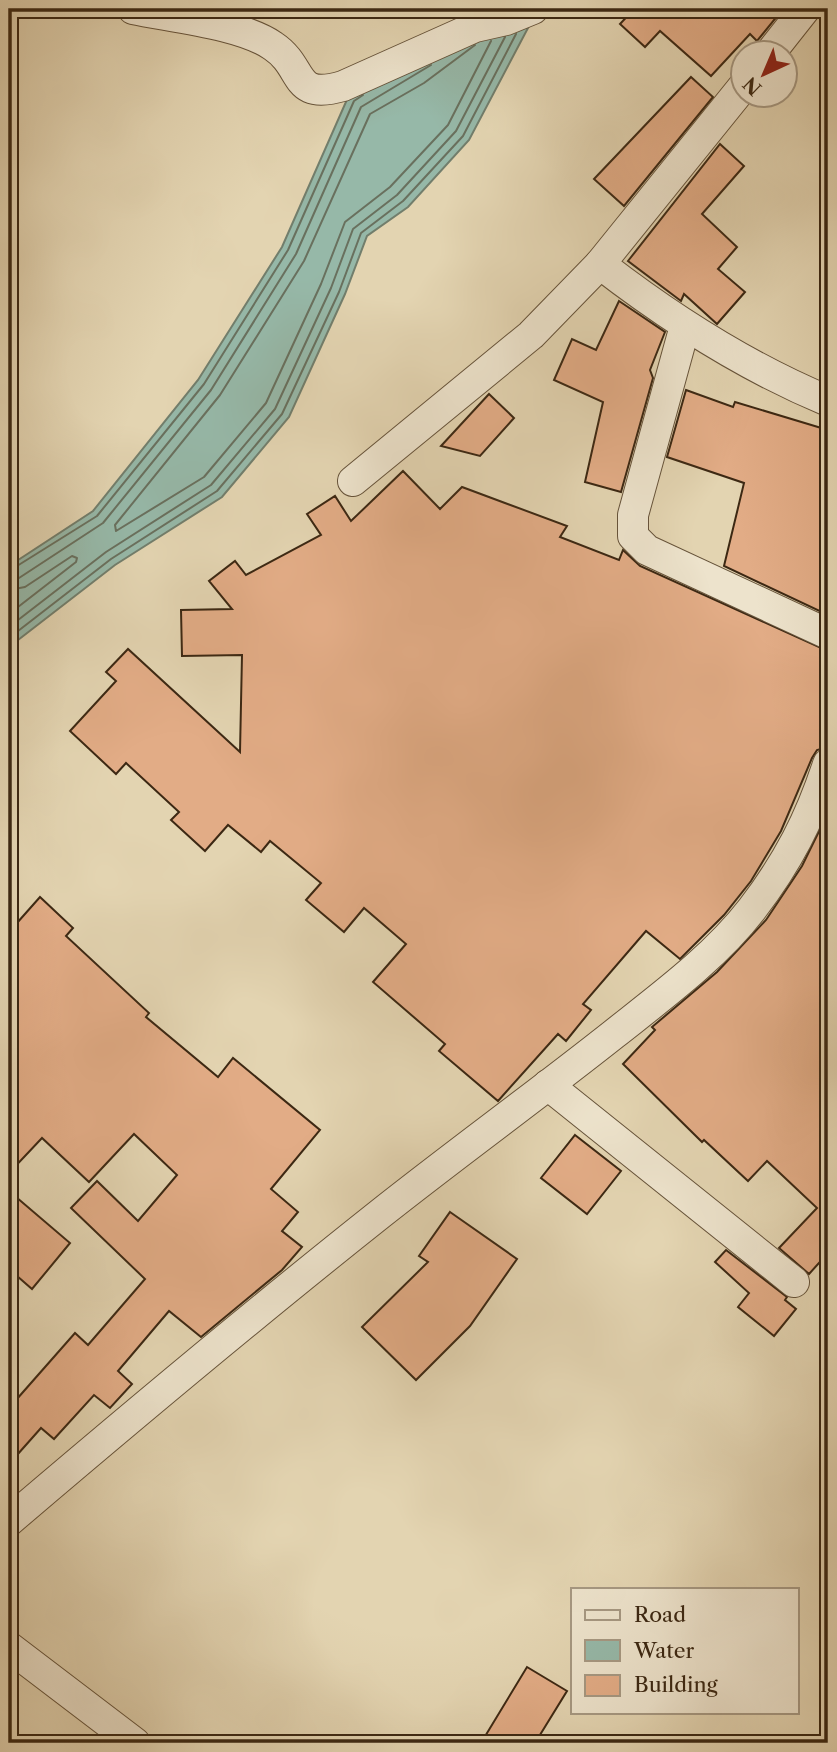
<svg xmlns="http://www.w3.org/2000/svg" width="837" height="1752" viewBox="0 0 837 1752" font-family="'Libre Caslon Text',serif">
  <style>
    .water { fill: #96b8a8; stroke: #727e6c; stroke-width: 2 }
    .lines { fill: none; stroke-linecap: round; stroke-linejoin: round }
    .shore { stroke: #69705e; stroke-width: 2 }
    .building { fill: #e2ac86; stroke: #3c2813; stroke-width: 2 }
    .minor-casing { stroke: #66533a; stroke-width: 32 }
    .minor { stroke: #ede3cc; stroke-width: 30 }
  </style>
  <rect width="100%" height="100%" fill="#e3d4b1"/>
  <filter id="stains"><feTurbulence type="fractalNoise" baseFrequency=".00286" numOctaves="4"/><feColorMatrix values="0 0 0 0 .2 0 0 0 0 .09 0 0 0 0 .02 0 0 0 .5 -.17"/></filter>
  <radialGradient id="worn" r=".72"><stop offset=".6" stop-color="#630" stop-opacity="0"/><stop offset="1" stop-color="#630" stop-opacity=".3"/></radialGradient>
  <!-- water -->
  <polygon class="water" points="480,9 538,9 469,140 408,207 367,236 345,294 289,417 222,497 115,565 9,647 9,566 93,511 198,380 282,247 349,95 410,61"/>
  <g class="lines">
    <!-- shore -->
    <g class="shore">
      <polyline points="475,45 424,83 370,114 304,261 220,395 115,525 116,531 204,477 266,403 321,284 345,222 390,187 448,125 491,41"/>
      <polyline points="9,571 97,516 204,384 288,250 354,101 363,95"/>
      <polyline points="9,580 19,578 103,523 211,390 296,254 361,107 431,65"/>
      <polyline points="9,590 25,587 72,556 77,558 76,562 9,614"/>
      <polyline points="9,627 106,552 211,485 275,409 331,288 353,229 397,195 456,131 505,37"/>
      <polyline points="9,638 111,559 217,491 282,414 339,292 361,233 403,201 463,136 516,34"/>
    </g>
  </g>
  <!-- building -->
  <g class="building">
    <polygon points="634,9 783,9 757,41 750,34 711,76 660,31 645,47 620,24"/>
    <polygon points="691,77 713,97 624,206 594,179"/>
    <polygon points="720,144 744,166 702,214 737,247 718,269 745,292 717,324 684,294 681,301 628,261"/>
    <polygon points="619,301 665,332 650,370 653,378 621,492 585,482 603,402 554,380 572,339 596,350"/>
    <polygon points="686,390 733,407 735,402 828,430 828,615 724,566 744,483 667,457"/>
    <polygon points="489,394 514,418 480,456 441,446"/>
    <polygon points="403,471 440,509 462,487 567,526 560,537 619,560 623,550 640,566 828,651 828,747 817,750 812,758 781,831 751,881 724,915 680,959 646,931 583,1004 591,1010 566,1041 558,1034 498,1101 439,1051 445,1044 373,982 406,944 364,908 344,932 306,900 321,883 270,841 261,852 228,825 205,851 171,820 179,812 126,763 116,774 70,731 116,681 106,672 128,649 240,752 242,655 182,656 181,610 232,609 209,581 235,561 246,575 321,535 307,514 335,496 351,521"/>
    <polygon points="828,813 828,1253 809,1274 779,1248 817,1208 767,1161 748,1181 704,1140 702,1142 623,1064 655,1030 652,1027 717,972 766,920 802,866"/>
    <polygon points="40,897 73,928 66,936 149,1013 146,1017 218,1077 233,1058 320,1130 271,1189 298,1212 282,1231 302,1247 282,1270 201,1337 169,1311 118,1371 132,1384 110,1408 94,1395 54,1439 41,1428 9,1464 9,1408 75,1333 88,1345 145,1279 71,1208 97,1181 138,1221 177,1175 134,1134 89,1182 42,1138 9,1173 9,932"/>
    <polygon points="575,1135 621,1171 587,1214 541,1178"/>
    <polygon points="9,1191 70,1243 32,1289 9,1269"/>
    <polygon points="450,1212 517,1259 470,1326 416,1380 362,1327 428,1262 419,1256"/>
    <polygon points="726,1250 787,1297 785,1300 796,1309 774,1336 738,1307 749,1293 715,1262"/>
    <polygon points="527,1667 567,1691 535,1743 481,1743"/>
  </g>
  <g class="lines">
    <!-- minor casing -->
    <g class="minor-casing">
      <g id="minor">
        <path d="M133,9C171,17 242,24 273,46C306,68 291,101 343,86L475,27L506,20L533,9"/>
        <polyline points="771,52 805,9"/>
        <path d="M600,264C671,319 744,366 828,401"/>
        <polyline points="685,326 633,515 633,536 647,550 828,634"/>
        <polyline points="353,481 531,335 600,264 742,88"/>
        <polyline points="548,1085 794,1282"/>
        <path d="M9,1521C131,1417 254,1314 380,1214C457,1153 537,1095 614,1034C662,996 715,957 752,909C788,862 810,819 828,764"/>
        <polyline points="9,1647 135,1743"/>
      </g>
    </g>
    <!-- minor -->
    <use href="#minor" class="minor"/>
  </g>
  <!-- margin -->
  <rect width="837" height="1752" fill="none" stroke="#e3d4b1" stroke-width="35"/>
  <rect x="10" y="10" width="816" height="1731" fill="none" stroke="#3c2813" stroke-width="3.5"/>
  <rect x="18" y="18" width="802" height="1717" fill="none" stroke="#3c2813" stroke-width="2"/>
  <!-- legend -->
  <rect x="571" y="1588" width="228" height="126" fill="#ede3cc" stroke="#a69882" stroke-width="2"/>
  <rect x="585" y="1610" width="35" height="10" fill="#ede3cc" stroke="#a69882" stroke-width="2"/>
  <text x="634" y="1622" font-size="21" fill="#3c2813">Road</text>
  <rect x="585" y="1640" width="35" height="21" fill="#96b8a8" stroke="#a69882" stroke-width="2"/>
  <text x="634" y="1658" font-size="21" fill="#3c2813">Water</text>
  <rect x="585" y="1675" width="35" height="21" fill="#e2ac86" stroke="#a69882" stroke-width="2"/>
  <text x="634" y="1692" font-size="21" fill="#3c2813">Building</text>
  <!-- north arrow -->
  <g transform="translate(764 74) rotate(224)"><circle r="33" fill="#ede3cc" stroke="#a69882" stroke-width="2"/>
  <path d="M0-5L12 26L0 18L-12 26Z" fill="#8f2418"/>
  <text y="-10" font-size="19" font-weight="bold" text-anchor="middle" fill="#3c2813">N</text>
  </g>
  <rect width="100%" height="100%" filter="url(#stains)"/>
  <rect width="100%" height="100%" fill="url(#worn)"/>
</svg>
